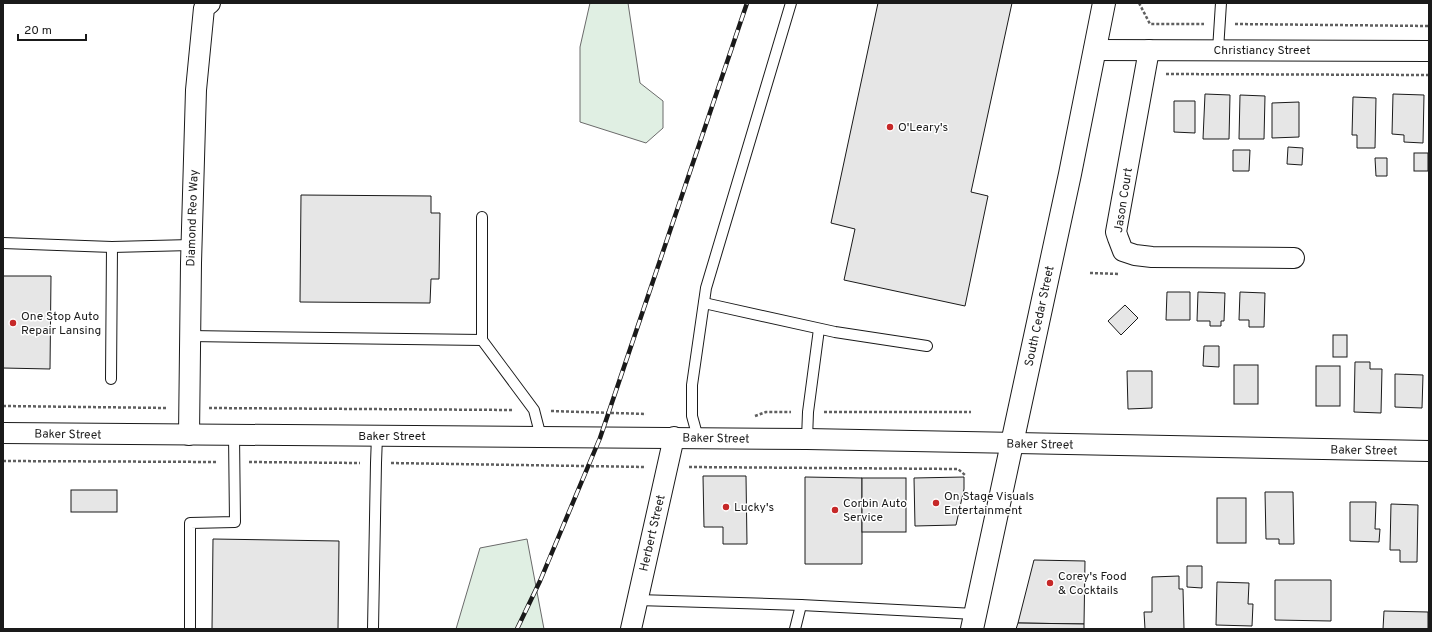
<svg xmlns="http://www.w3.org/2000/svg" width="1432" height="632" viewBox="0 0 1432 632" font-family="Overpass,sans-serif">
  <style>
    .green { fill: #e0efe3; stroke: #6a6a6a }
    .building { fill: #e6e6e6; stroke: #1a1a1a }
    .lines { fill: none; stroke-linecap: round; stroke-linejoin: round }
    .service-casing { stroke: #1a1a1a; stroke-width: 12 }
    .minor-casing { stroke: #1a1a1a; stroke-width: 22 }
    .primary-casing { stroke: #1a1a1a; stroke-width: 24 }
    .path { stroke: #5f5f5f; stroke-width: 2.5; stroke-dasharray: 3 2; stroke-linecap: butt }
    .service { stroke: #fff; stroke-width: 10 }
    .minor { stroke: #fff; stroke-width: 20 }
    .primary { stroke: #fff; stroke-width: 22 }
    .rail-casing { stroke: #1a1a1a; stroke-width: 4.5 }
    .rail { stroke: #fff; stroke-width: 3; stroke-dasharray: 9; stroke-linecap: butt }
    .poi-dot { fill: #c62828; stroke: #fff; stroke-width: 1.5 }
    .labels { text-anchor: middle; stroke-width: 3; stroke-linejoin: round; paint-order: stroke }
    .street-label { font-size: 12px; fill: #1a1a1a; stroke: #fff }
    .poi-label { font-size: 12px; fill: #1a1a1a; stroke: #fff; text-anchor: start }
  </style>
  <rect width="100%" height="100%" fill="#fff"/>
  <!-- green -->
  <g class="green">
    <polygon points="590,3 628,3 640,83 663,101 663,128 646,143 580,122 580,47"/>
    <polygon points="527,539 544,629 456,629 480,548"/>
  </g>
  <!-- building -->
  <g class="building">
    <polygon points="878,3 1012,3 971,192 988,196 965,306 844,280 855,229 831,223"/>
    <polygon points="1205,94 1230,95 1229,139 1203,139"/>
    <polygon points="1393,94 1424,95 1423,143 1404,142 1404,135 1392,134"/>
    <polygon points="1240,95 1265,96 1264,139 1239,139"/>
    <polygon points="1353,97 1376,98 1375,148 1357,148 1357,135 1352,135"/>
    <polygon points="1174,101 1195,101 1195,133 1174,132"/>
    <polygon points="1299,102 1299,137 1272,138 1272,103"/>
    <polygon points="1288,147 1303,148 1302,165 1287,164"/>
    <polygon points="1233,150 1250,150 1249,171 1233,171"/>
    <rect x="1414" y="153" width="14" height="18"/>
    <polygon points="1375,158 1387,158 1387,176 1376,176"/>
    <polygon points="301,195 431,196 431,213 440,213 439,279 431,279 430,303 300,302"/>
    <polygon points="3,276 51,276 50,369 3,368"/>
    <polygon points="1167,292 1190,292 1190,320 1166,320"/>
    <polygon points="1198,292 1225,293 1224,321 1221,321 1221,326 1210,326 1210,321 1197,321"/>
    <polygon points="1240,292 1265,293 1264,327 1249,327 1249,320 1239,320"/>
    <polygon points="1125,305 1138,318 1121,335 1108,321"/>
    <rect x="1333" y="335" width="14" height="22"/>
    <polygon points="1204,346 1219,346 1219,367 1203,366"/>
    <polygon points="1355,362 1370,362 1370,369 1382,369 1381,413 1354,412"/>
    <rect x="1234" y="365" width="24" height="39"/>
    <rect x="1316" y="366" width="24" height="40"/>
    <polygon points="1127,371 1152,371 1152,408 1128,409"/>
    <polygon points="1395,374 1423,375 1422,408 1395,407"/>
    <polygon points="703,476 746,476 747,544 723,544 723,527 704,527"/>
    <polygon points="805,477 862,478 862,564 805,564"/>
    <polygon points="964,477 964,489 956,525 915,526 914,478"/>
    <rect x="862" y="478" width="44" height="54"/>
    <rect x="71" y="490" width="46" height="22"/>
    <polygon points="1265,492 1293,492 1294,544 1279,544 1279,539 1266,539"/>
    <rect x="1217" y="498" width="29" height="45"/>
    <polygon points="1350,502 1376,502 1375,529 1380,529 1379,542 1350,541"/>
    <polygon points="1391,504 1418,505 1417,562 1400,562 1400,550 1390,550"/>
    <polygon points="213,539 339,541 338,629 212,629"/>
    <polygon points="1034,560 1085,561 1084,624 1018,623"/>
    <polygon points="1187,566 1202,566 1202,588 1187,587"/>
    <polygon points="1179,576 1179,589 1183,589 1184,629 1145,629 1144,612 1152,612 1152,577"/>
    <polygon points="1275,580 1331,580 1331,621 1275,620"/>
    <polygon points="1217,582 1249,583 1248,604 1253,604 1252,626 1216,625"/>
    <polygon points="1384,611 1428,612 1428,629 1383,629"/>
    <polygon points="1018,623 1084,624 1084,629 1016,629"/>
  </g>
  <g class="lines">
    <!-- service casing -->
    <g class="service-casing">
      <g id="service">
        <polyline points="1218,50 1221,3"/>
        <polyline points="482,217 482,340 534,410 541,437"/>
        <polyline points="3,243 112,247 191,245"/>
        <polyline points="704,303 835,332 927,346"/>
        <polyline points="190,336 482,340"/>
        <polyline points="111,379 112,247"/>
        <polyline points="698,438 692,416 692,385 706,288 791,3"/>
        <polyline points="807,439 808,412 819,329"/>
        <polyline points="637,600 801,605 975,614"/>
        <polyline points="190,629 190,523 235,522 234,435"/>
        <polyline points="373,629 376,463 377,436"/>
        <polyline points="795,629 801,605"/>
      </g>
    </g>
    <!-- minor casing -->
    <g class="minor-casing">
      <g id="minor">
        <polyline points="1094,50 1429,51"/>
        <polyline points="1149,50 1116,232 1118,238 1123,251 1135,255 1152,257 1294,258"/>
        <polyline points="3,433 807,439 1429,451"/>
        <polyline points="189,435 191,263 196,90 204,8 210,3"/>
        <polyline points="631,629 674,437"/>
      </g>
    </g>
    <!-- primary casing -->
    <g class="primary-casing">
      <polyline id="primary" points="972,629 1070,174 1104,3"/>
    </g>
    <!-- path -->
    <g class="path">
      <polyline points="1139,3 1150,24 1204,24"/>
      <polyline points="1235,24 1429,26"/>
      <polyline points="1166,74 1429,75"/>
      <polyline points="1090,273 1119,274"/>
      <polyline points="3,406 168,408"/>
      <polyline points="209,408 514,410"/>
      <polyline points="551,411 646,414"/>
      <polyline points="824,412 971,412"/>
      <polyline points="755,416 766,412 791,412"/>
      <polyline points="3,461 218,462"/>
      <polyline points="249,462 360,463"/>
      <polyline points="391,463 646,467"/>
      <polyline points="689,467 958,469 965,475"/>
    </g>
    <!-- service -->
    <use href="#service" class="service"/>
    <!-- minor -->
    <use href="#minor" class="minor"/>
    <!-- primary -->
    <use href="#primary" class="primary"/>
    <!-- rail casing -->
    <g class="rail-casing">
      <polyline id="rail" points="517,629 540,581 600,438 747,3"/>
    </g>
    <!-- rail -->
    <use href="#rail" class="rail"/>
  </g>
  <!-- markers -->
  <g class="poi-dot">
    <circle cx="890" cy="127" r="4"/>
    <circle cx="13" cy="323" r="4"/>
    <circle cx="936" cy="503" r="4"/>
    <circle cx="726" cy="507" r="4"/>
    <circle cx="835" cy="510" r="4"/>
    <circle cx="1050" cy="583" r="4"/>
  </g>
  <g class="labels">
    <!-- street labels -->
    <g class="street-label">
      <text x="1262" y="54">Christiancy Street</text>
      <text transform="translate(1123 200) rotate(-81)" y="4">Jason Court</text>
      <text transform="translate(192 218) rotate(-88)" y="4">Diamond Reo Way</text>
      <text transform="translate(1039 316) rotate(-78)" y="4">South Cedar Street</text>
      <text transform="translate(68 434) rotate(1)" y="4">Baker Street</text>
      <text x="392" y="440">Baker Street</text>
      <text transform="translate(716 438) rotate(1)" y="4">Baker Street</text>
      <text transform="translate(1040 444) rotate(1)" y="4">Baker Street</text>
      <text transform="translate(1364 450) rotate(1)" y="4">Baker Street</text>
      <text transform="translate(652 533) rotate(-77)" y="4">Herbert Street</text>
    </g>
    <!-- poi labels -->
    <g class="poi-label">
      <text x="898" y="131">O'Leary's</text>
      <text x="21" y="320">One Stop Auto<tspan x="21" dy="14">Repair Lansing</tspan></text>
      <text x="944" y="500">On Stage Visuals<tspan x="944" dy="14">Entertainment</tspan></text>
      <text x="843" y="507">Corbin Auto<tspan x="843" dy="14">Service</tspan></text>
      <text x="734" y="511">Lucky's</text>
      <text x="1058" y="580">Corey's Food<tspan x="1058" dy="14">&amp; Cocktails</tspan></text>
    </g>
  </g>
  <!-- border -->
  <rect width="1432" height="632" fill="none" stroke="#1a1a1a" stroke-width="8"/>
  <!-- scale -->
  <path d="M18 34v6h68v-6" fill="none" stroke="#1a1a1a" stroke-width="2"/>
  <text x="24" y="34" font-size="12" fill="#1a1a1a" stroke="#ffffff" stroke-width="3" paint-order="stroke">20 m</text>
</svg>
